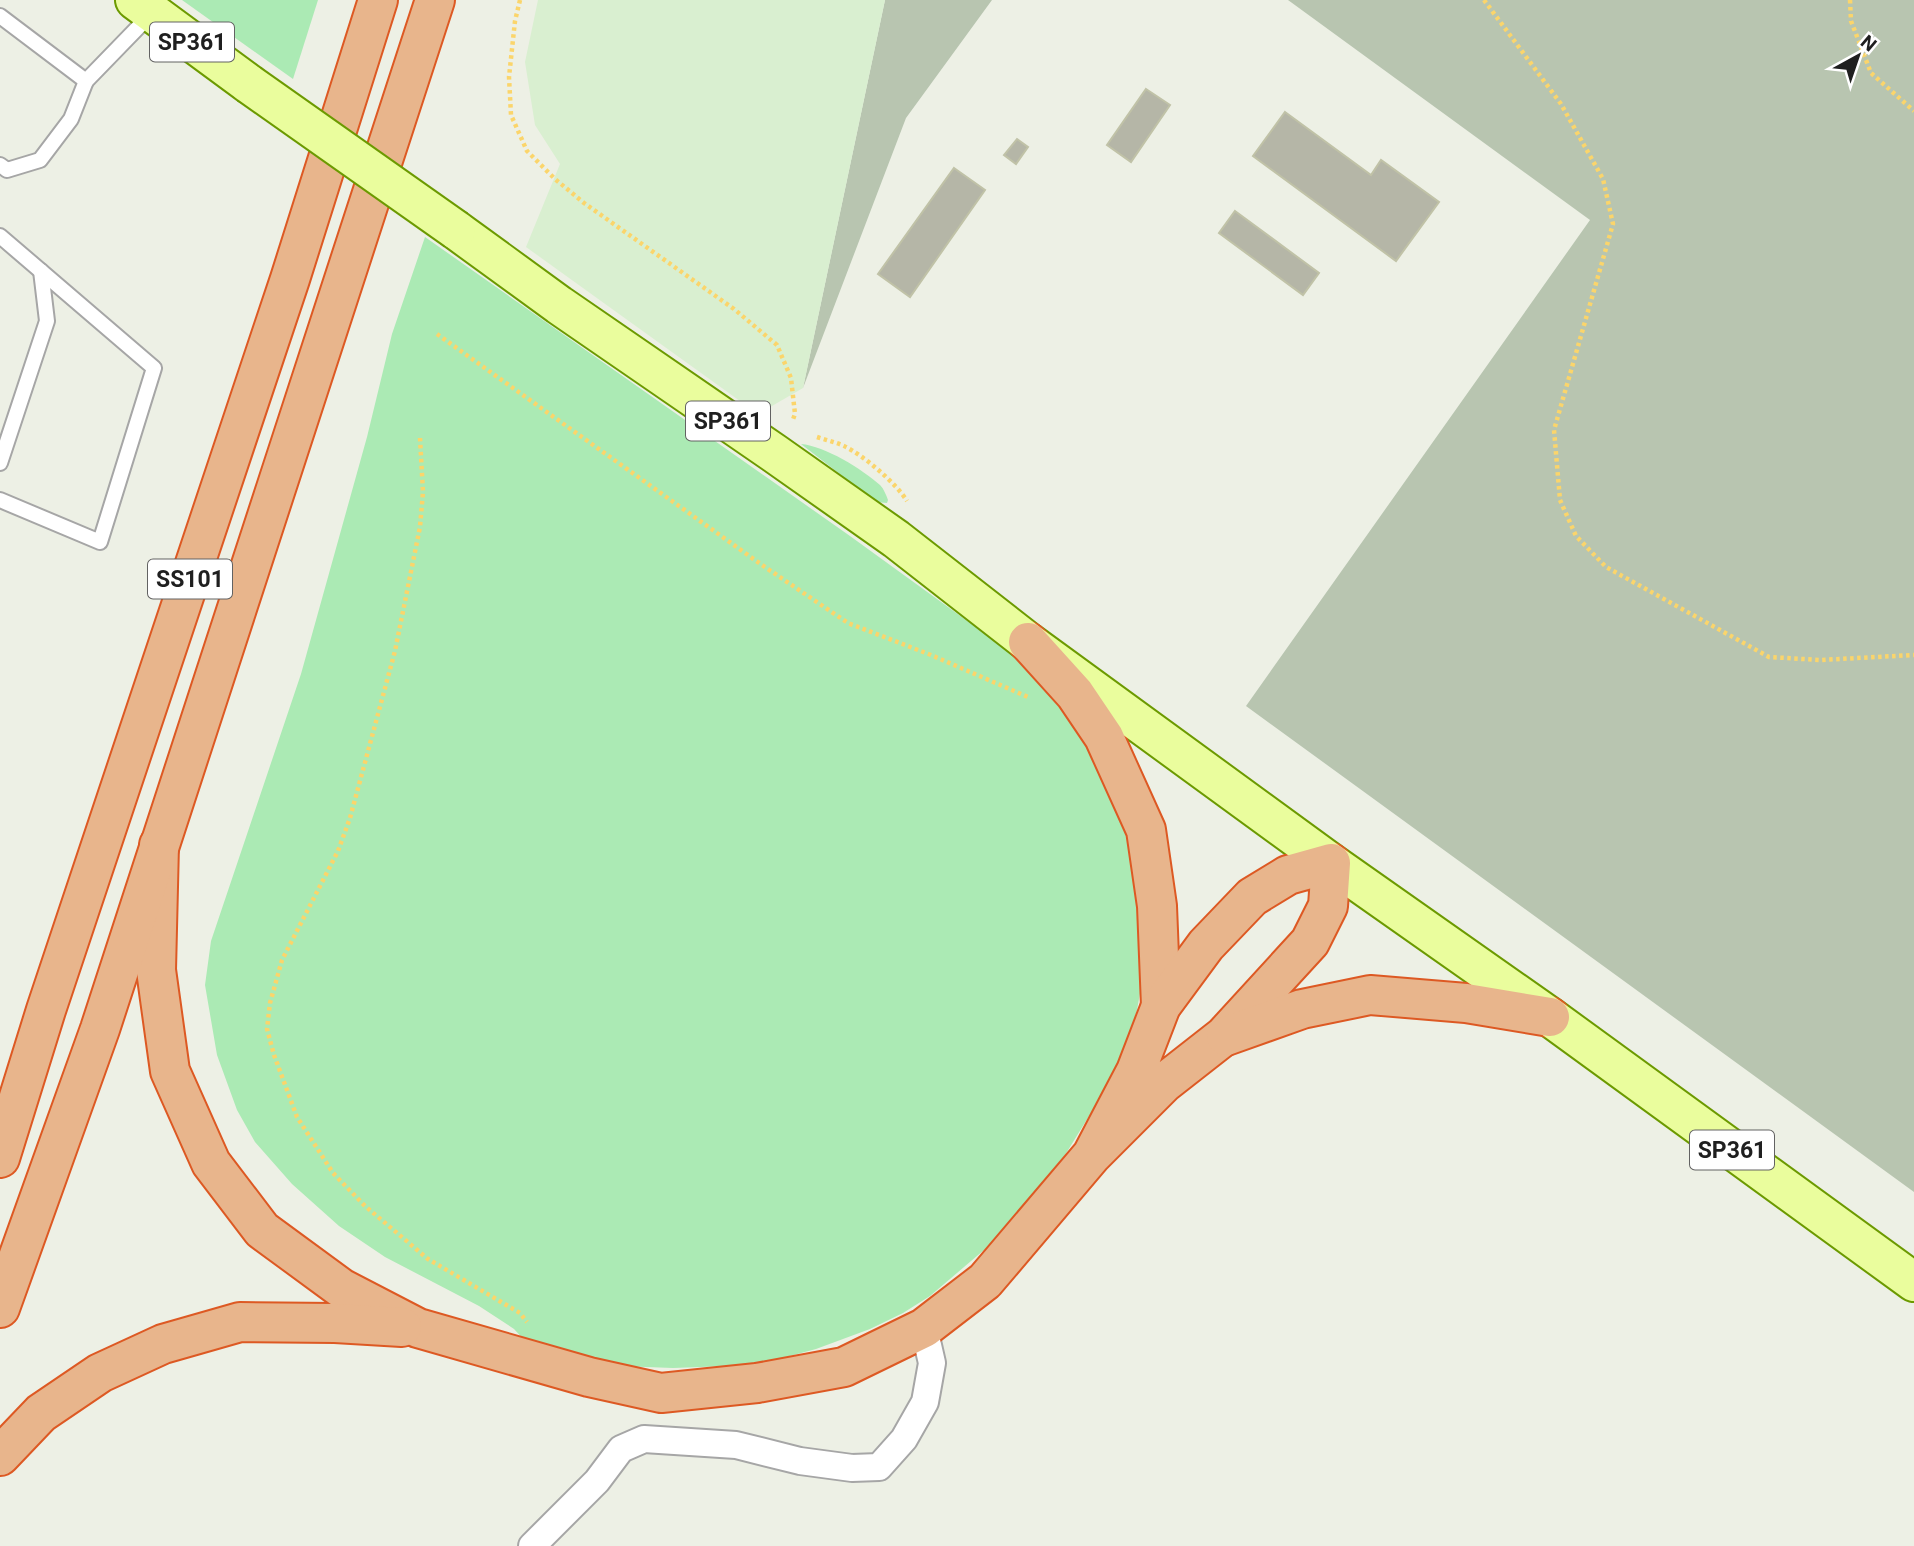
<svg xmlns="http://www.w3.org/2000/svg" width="1914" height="1546" viewBox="0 0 1914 1546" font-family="Roboto,sans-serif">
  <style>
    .construction { fill: #b8c5b0 }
    .farmland { fill: #d9efd0 }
    .grass { fill: #abeab4 }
    .building { fill: #b5b6a7; stroke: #c0c2a7; stroke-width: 2 }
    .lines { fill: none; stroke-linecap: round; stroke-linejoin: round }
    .lane-casing { stroke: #a6a6a6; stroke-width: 18 }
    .street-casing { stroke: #a6a6a6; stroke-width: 30 }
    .primary-casing { stroke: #6c9a00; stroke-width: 42 }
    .highway-casing { stroke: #dd5923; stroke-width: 42 }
    .path { stroke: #fbd56b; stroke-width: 4.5; stroke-dasharray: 3.5 3.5; stroke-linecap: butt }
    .lane { stroke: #fff; stroke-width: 14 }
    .street { stroke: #fff; stroke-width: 26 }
    .primary { stroke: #eafd9d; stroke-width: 38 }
    .highway { stroke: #e8b58c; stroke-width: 38 }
    .primary-bridge-casing { stroke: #6c9a00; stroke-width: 42; stroke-linecap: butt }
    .primary-bridge { stroke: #eafd9d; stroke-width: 38 }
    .labels { text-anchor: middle; stroke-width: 7; stroke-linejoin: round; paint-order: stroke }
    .shield { fill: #fff; stroke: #626262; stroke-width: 2 }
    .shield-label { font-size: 23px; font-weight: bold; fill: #1f1f1f }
  </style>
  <rect width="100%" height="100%" fill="#edf0e5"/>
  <!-- construction -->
  <g class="construction">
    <polygon points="885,0 992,0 906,118 803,388"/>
    <polygon points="1288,0 1914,0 1914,1192 1246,706 1590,220"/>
  </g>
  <!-- farmland -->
  <polygon class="farmland" points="538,0 885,0 803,388 758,414 526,247 560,164 535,125 525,62"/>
  <!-- grass -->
  <g class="grass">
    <polygon points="182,0 318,0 293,79"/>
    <polygon points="425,237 850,536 1017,657 1069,713 1120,796 1149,943 1137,1010 1128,1041 1110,1082 1065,1155 991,1244 930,1296 903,1313 870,1329 816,1349 771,1361 728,1366 673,1368 619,1366 526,1342 514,1329 479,1306 385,1257 339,1226 292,1184 255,1142 237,1110 217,1055 205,985 211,941 301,674 367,437 392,334"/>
    <path d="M801,444C825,446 862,469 880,485C884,489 886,495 888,500L887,503L876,502Z"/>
  </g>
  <!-- building -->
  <g class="building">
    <polygon points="1146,89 1170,105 1131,162 1107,145"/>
    <polygon points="1285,112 1371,175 1381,160 1439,202 1396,261 1253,156"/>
    <polygon points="1017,139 1028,147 1016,164 1004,155"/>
    <polygon points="954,168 985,190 910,297 878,274"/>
    <polygon points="1235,211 1319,273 1303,295 1219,233"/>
  </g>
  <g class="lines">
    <!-- lane casing -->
    <g class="lane-casing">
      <g id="lane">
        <polyline points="0,16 86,81 152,13"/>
        <polyline points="0,165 7,170 40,160 71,119 86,81"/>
        <polyline points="0,236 154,368 100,542 0,500"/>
        <polyline points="0,463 47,321 41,271"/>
      </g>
    </g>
    <!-- street casing -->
    <g class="street-casing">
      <polyline id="street" points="532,1546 597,1481 621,1449 644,1439 736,1445 800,1461 852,1468 879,1467 904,1439 925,1402 932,1363 924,1328"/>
    </g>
    <!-- primary casing -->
    <g class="primary-casing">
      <g id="primary">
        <polyline points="135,0 249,84"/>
        <polyline points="456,230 559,305 774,453 896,539 1028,642 1331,863 1550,1017 1914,1282"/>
      </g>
    </g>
    <!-- highway casing -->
    <g class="highway-casing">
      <g id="highway">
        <polyline points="1028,642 1075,694 1104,737 1146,830 1157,906 1161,1006"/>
        <polyline points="159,845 156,970 170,1071 211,1163 262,1230 341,1288 418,1328 589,1377 661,1393 757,1383 844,1367 924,1328 985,1281 1092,1155 1164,1083 1224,1036 1310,942 1328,906 1331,863 1288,875 1252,897 1206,945 1161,1006 1136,1071 1092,1155"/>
        <polyline points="1226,1036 1302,1009 1370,995 1466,1003 1550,1017"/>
        <polyline points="0,1158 46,1010 290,279 378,0"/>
        <polyline points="0,1308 100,1029 435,0"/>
        <polyline points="0,1456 41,1413 100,1373 163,1344 240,1322 335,1323 402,1327"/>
      </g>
    </g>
    <!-- path -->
    <g class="path">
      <polyline points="520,0 515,21 509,77 511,115 527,151 555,179 584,203 734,309 777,345 791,378 795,414 792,422"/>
      <polyline points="1484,0 1561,104 1603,179 1613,224 1554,430 1560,500 1576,536 1606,567 1769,657 1820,660 1914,655"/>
      <polyline points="1850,0 1851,21 1871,73 1914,111"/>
      <polyline points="437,334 762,565 848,623 931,655 1028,697"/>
      <path d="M817,437C826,440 835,442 844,446C863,455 896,483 907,501"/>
      <polyline points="420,438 423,492 420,527 395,651 350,818 338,851 282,960 270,1003 267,1029 274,1055 297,1117 333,1173 365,1206 428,1259 520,1313 527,1322"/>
    </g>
    <!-- lane -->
    <use href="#lane" class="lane"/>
    <!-- street -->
    <use href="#street" class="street"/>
    <!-- primary -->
    <use href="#primary" class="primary"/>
    <!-- highway -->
    <use href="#highway" class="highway"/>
    <!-- primary-bridge casing -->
    <g class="primary-bridge-casing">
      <polyline id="primary-bridge" points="249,84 456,230"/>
    </g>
    <!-- primary-bridge -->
    <use href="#primary-bridge" class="primary-bridge"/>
  </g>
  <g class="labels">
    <!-- shield labels -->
    <g class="shield">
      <rect x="150" y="22.5" width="84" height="39" rx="5"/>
      <rect x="686" y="401.5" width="84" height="39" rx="5"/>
      <rect x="148" y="559.5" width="84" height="39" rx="5"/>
      <rect x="1690" y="1130.5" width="84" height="39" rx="5"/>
    </g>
    <g class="shield-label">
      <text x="192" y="50">SP361</text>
      <text x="728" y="429">SP361</text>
      <text x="190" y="587">SS101</text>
      <text x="1732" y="1158">SP361</text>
    </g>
  </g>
  <!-- north arrow -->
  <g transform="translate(1858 56) rotate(40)" stroke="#ffffff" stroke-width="5" paint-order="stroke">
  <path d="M0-5L12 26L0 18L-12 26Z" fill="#1f1f1f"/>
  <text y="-10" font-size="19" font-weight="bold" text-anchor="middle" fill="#1f1f1f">N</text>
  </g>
</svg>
